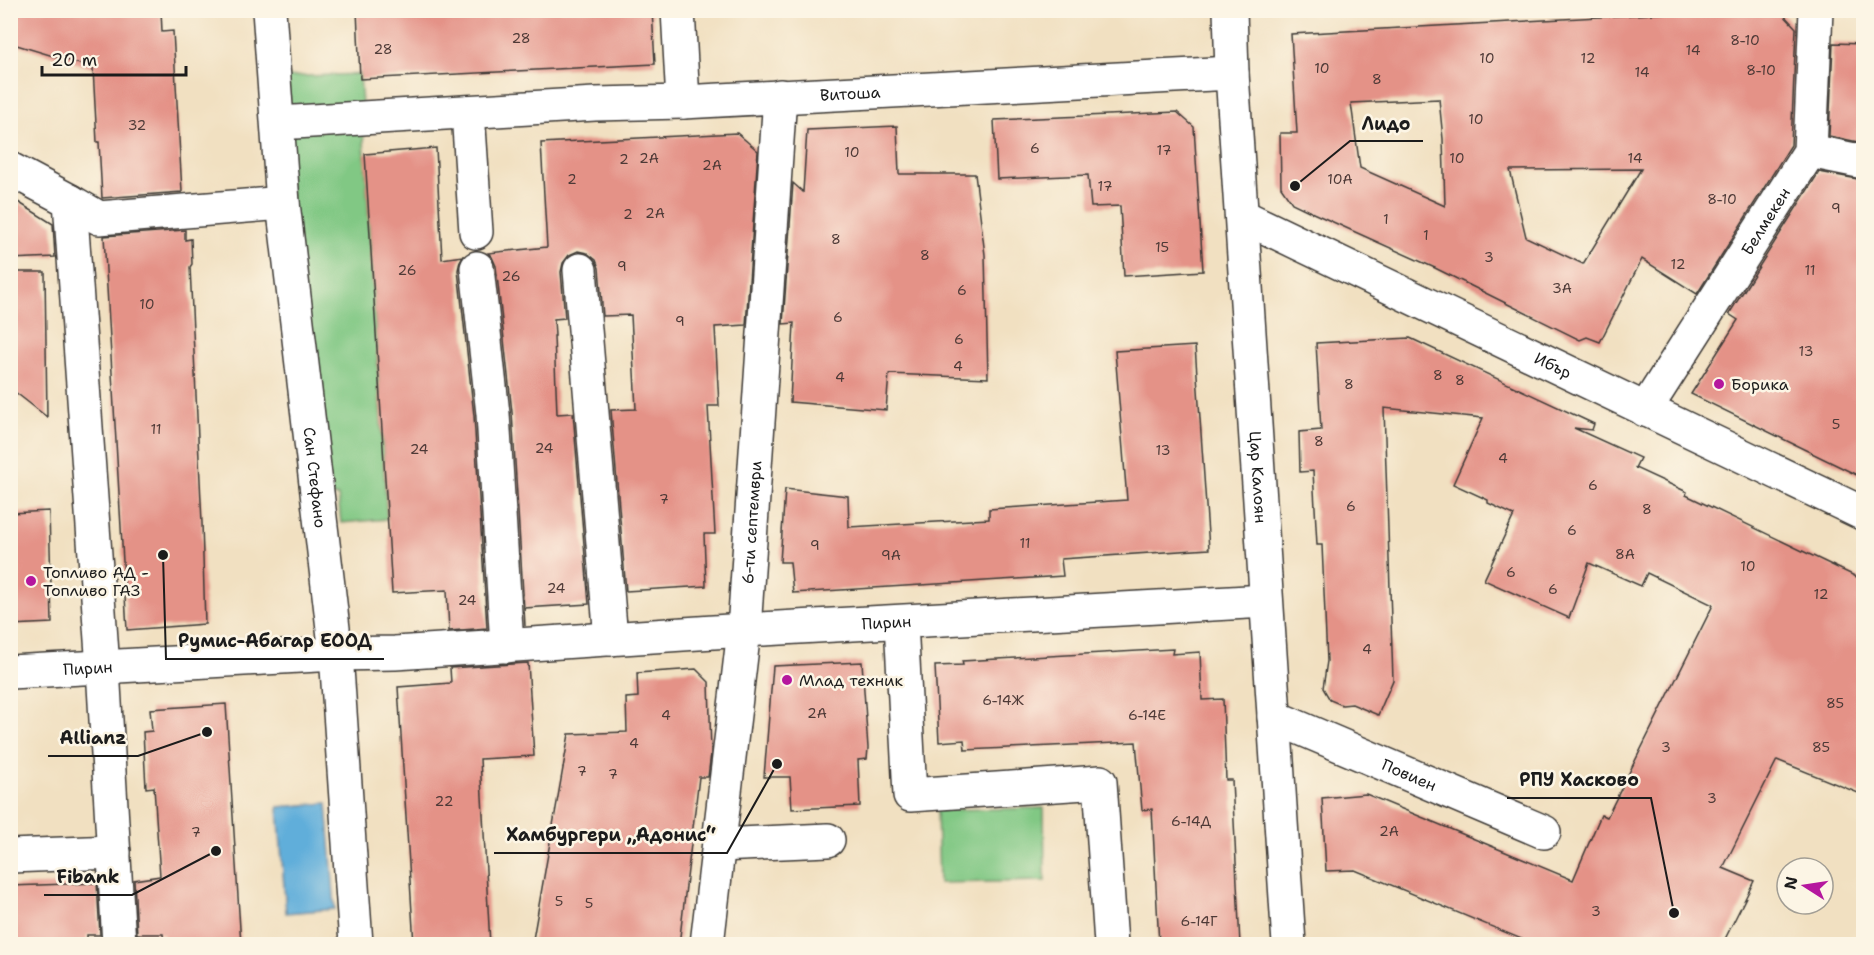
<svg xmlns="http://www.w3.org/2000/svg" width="1874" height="955" viewBox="0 0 1874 955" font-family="'Shantell Sans',sans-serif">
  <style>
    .green { fill: #81c884; stroke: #4e7250; stroke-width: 1.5 }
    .water { fill: #61aeda; stroke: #3e657b; stroke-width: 1.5 }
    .building { fill: #e49287; fill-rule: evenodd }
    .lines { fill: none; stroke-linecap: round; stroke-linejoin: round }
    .minor-casing { stroke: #3c3935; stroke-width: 36 }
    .minor { stroke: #fff; stroke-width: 33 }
    .poi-dot { fill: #b5179e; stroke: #fcf5e5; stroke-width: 2 }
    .labels { text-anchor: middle; stroke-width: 5; stroke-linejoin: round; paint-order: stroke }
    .number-label { font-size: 14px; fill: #4e3a37 }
    .street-label { font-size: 16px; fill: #1c1c1c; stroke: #fcf5e5 }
    .poi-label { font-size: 16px; fill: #1c1c1c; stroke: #fcf5e5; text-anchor: start }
    .leader { fill: none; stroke: #1c1c1c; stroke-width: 2 }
    .callout-dot { fill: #1c1c1c; stroke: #fcf5e5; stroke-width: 2 }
    .callout-label { font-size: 18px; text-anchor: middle; font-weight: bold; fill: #1c1c1c; stroke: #fcf5e5; stroke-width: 5; stroke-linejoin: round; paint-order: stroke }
  </style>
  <rect width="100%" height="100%" fill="#fcf5e5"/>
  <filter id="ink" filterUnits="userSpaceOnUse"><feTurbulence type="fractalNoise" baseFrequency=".0167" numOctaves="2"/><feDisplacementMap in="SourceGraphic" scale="12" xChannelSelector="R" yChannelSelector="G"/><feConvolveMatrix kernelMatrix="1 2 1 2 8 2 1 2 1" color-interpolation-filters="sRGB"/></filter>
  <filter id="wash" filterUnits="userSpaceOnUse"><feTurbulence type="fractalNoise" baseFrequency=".008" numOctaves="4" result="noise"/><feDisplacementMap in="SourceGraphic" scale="24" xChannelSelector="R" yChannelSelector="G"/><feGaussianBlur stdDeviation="1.35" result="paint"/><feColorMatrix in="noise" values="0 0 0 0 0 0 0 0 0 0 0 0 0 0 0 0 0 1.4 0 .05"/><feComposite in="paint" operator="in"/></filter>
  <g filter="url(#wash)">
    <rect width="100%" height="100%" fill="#f1e0c1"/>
    <!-- green -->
    <g class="green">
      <polygon points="360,74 387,519 341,523 338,496 313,497 282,77"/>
      <polygon points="1044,808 1045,881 939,883 937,810"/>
    </g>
    <!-- water -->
    <polygon class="water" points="327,803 335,909 286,913 278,807"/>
    <g id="blocks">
      <!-- building -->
      <g class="building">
        <polygon points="10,10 161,10 162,32 173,31 182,192 102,198 99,142 97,142 93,68 10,43"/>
        <polygon points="357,10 652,10 655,64 360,79"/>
        <path d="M1726,10H1779L1796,28L1791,145L1697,294L1642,259L1600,342L1587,337L1580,340L1435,268L1313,213L1292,203L1281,187L1280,133H1297L1291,34ZM1439,99L1443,139L1445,206L1360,168L1351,103ZM1641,169L1583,264L1526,237L1510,170Z"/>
        <polygon points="1833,43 1863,44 1863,143 1829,136"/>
        <polygon points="1177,112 1194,127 1203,271 1124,276 1120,206 1091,207 1088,175 997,179 994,120"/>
        <polygon points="897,126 899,174 975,174 985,255 988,378 889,374 886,410 790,402 794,323 783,324 793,183 803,192 807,130"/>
        <polygon points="737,133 758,151 746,325 715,327 719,406 708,406 715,534 704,534 706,586 626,591 611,410 636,409 631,315 603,316 599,268 596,260 587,253 578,251 569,255 563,263 561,272 565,318 554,319 555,336 554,336 557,414 573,413 589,604 524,608 525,626 512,412 496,266 492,257 488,253 547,247 541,143"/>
        <polygon points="436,148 442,259 463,256 460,261 458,270 474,416 487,628 449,631 447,590 392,593 365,154"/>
        <polygon points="1819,172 1863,180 1863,478 1691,394 1738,320 1729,314"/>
        <polygon points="10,197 53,224 55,257 10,259"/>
        <polygon points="185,230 185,240 191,239 192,264 190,267 202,523 205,624 127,630 104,236"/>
        <polygon points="10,272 45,272 47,417 10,388"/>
        <polygon points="1410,338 1594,424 1592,430 1574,428 1640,458 1635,468 1687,492 1686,495 1863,580 1863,795 1777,760 1723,868 1754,881 1722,945 1536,945 1355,870 1326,871 1322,798 1366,794 1573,880 1601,815 1607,817 1713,605 1647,573 1641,586 1589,563 1569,618 1484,580 1514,515 1488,503 1488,500 1453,484 1483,418 1384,408 1393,680 1378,715 1352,704 1342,705 1330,700 1323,688 1327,661 1322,545 1317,545 1313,471 1300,472 1299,432 1321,430 1316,343"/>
        <polygon points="1195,346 1209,549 1061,559 1063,576 793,593 790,562 780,562 785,489 848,496 849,527 989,519 989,509 1127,500 1115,351"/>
        <polygon points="49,511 52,623 10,625 10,513"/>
        <polygon points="1173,649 1172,654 1200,652 1202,700 1223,699 1226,780 1232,780 1240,945 1159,945 1152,809 1142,810 1136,742 965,750 964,740 939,742 935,666 963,665 962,661"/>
        <polygon points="862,662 868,748 867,759 858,760 860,806 792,809 790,777 764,777 773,666"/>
        <polygon points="528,663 534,756 480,759 490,945 414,945 398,687 451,683 450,668"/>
        <polygon points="696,669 709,682 711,753 708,777 699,777 679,945 532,945 569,734 627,732 626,698 638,697 637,673"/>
        <polygon points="226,704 241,945 164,945 163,934 137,934 134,880 160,876 154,787 146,788 143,732 152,731 150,709"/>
        <polygon points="97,883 100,935 87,935 87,945 10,945 10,886"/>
      </g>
    </g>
  </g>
  <g filter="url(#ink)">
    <use href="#blocks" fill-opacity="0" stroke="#3c3935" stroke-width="1.5"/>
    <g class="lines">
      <!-- minor casing -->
      <g class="minor-casing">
        <g id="minor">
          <path id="s1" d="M269,10L283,203L336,654L356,944"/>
          <polyline points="678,10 683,102"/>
          <path id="s2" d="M1230,10L1232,73L1289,944"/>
          <polyline points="468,112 476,232"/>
          <path id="s3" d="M278,123L595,104L683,102L1232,73"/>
          <polyline points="1810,151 1864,162"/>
          <polyline points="10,169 70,201 103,668 119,944"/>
          <polyline points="70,201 99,218 283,203"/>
          <path id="s4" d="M1242,216L1864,514"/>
          <polyline points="477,268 493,414 507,646"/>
          <polyline points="580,270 611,639"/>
          <path id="s5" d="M1645,410L1810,151L1816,10"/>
          <polyline points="901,622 910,795 1100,782 1111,944"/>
          <path id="s6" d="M10,672L336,654L395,653L744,630L1266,601"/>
          <path id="s7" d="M1274,717L1544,832"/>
          <polyline points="719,845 828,840"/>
          <polyline points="10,856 114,852"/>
          <path id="s8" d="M707,944L744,630L780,96"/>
        </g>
      </g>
      <!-- minor -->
      <use href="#minor" class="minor"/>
    </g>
  </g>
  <!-- markers -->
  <g class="poi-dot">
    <circle cx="1719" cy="384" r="6"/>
    <circle cx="31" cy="581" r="6"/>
    <circle cx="787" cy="680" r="6"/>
  </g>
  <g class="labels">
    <!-- number labels -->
    <g class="number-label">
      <text x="521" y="43">28</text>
      <text x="1745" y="45">8-10</text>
      <text x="383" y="54">28</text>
      <text x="1693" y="55">14</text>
      <text x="1487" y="63">10</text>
      <text x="1588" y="63">12</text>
      <text x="1322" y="73">10</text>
      <text x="1761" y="75">8-10</text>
      <text x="1642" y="77">14</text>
      <text x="1377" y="84">8</text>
      <text x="1476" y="124">10</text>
      <text x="137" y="130">32</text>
      <text x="1035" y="153">6</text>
      <text x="1164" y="155">17</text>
      <text x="852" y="157">10</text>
      <text x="649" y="163">2А</text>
      <text x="1457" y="163">10</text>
      <text x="1635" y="163">14</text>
      <text x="624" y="164">2</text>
      <text x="712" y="170">2А</text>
      <text x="572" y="184">2</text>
      <text x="1340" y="184">10А</text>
      <text x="1105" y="191">17</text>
      <text x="1722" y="204">8-10</text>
      <text x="1836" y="213">9</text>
      <text x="655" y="218">2А</text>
      <text x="628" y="219">2</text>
      <text x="1386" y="224">1</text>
      <text x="1426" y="240">1</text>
      <text x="836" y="244">8</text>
      <text x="1162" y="252">15</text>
      <text x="925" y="260">8</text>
      <text x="1489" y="262">3</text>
      <text x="1678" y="269">12</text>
      <text x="622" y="271">9</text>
      <text x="407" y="275">26</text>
      <text x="1810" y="275">11</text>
      <text x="511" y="281">26</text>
      <text x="1562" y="293">3А</text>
      <text x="962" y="295">6</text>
      <text x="147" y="309">10</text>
      <text x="838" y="322">6</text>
      <text x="680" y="326">9</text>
      <text x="959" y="344">6</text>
      <text x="1806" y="356">13</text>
      <text x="958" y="371">4</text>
      <text x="1438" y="380">8</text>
      <text x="840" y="382">4</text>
      <text x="1460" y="385">8</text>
      <text x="1349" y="389">8</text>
      <text x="1836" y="429">5</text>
      <text x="156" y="434">11</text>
      <text x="1319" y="446">8</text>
      <text x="544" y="453">24</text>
      <text x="419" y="454">24</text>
      <text x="1163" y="455">13</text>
      <text x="1503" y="463">4</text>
      <text x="1593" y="490">6</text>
      <text x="664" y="504">7</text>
      <text x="1351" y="511">6</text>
      <text x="1647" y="514">8</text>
      <text x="1572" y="535">6</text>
      <text x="1025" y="548">11</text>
      <text x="815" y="550">9</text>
      <text x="1625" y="559">8А</text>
      <text x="891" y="560">9А</text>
      <text x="1748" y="571">10</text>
      <text x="1511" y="577">6</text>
      <text x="556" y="593">24</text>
      <text x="1553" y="594">6</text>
      <text x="1821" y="599">12</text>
      <text x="467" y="605">24</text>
      <text x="1367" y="654">4</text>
      <text x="1003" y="705">6-14Ж</text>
      <text x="1835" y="708">85</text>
      <text x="817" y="718">2А</text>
      <text x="666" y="720">4</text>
      <text x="1147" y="720">6-14Е</text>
      <text x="634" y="748">4</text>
      <text x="1666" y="752">3</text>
      <text x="1821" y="752">85</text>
      <text x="582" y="776">7</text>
      <text x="613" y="779">7</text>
      <text x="1712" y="803">3</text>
      <text x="444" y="806">22</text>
      <text x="1191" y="826">6-14Д</text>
      <text x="1389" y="836">2А</text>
      <text x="196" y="837">7</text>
      <text x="559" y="906">5</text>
      <text x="589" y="908">5</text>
      <text x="1596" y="916">3</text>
      <text x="1199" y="926">6-14Г</text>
    </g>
    <!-- street labels -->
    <g class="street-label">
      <text dy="6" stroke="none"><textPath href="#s3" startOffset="573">Витоша</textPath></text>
      <text dy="6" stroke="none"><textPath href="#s5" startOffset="224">Белмекен</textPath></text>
      <text dy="6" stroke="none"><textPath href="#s4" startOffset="345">Ибър</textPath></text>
      <text dy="6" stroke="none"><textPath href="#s1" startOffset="470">Сан Стефано</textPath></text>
      <text dy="6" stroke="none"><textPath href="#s2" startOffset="468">Цар Калоян</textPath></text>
      <text dy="6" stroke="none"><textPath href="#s8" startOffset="424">6-ти септември</textPath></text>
      <text dy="6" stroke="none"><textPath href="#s6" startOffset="878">Пирин</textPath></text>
      <text dy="6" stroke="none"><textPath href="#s6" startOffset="78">Пирин</textPath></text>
      <text dy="6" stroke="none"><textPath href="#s7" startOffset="147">Повиен</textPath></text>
    </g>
    <!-- poi labels -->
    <g class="poi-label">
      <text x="1731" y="390">Борика</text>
      <text x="43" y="578">Топливо АД -<tspan x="43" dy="18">Топливо ГАЗ</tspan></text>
      <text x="799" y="686">Млад техник</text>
    </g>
  </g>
  <!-- callouts -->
  <path class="leader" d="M1295 186L1350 141H1423M163 555L166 659H384M207 732L138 756H48M1674 913L1651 798H1507M777 764L727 853H494M216 851L132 895H44"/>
  <g class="callout-dot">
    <circle cx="1295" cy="186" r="6"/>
    <circle cx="163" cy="555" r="6"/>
    <circle cx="207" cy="732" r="6"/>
    <circle cx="1674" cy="913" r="6"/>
    <circle cx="777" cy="764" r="6"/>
    <circle cx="216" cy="851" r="6"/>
  </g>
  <g class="callout-label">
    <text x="1386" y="130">Лидо</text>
    <text x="275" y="647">Румис-Абагар ЕООД</text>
    <text x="93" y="744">Allianz</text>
    <text x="1579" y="786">РПУ Хасково</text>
    <text x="611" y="841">Хамбургери „Адонис“</text>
    <text x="88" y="883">Fibank</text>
  </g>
  <!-- margin -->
  <rect width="1874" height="955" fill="none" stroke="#fcf5e5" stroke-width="36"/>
  <!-- north arrow -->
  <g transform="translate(1805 886) rotate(282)"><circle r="28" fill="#fcf5e5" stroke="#a29e95" stroke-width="1.5"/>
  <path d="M0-4.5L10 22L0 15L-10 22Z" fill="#b5179e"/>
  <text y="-9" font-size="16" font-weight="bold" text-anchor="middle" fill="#1c1c1c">N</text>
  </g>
  <!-- scale -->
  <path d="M42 66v9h144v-9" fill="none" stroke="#1c1c1c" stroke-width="3"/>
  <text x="51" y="66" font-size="18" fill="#1c1c1c" stroke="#fcf5e5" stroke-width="4.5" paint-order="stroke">20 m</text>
</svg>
